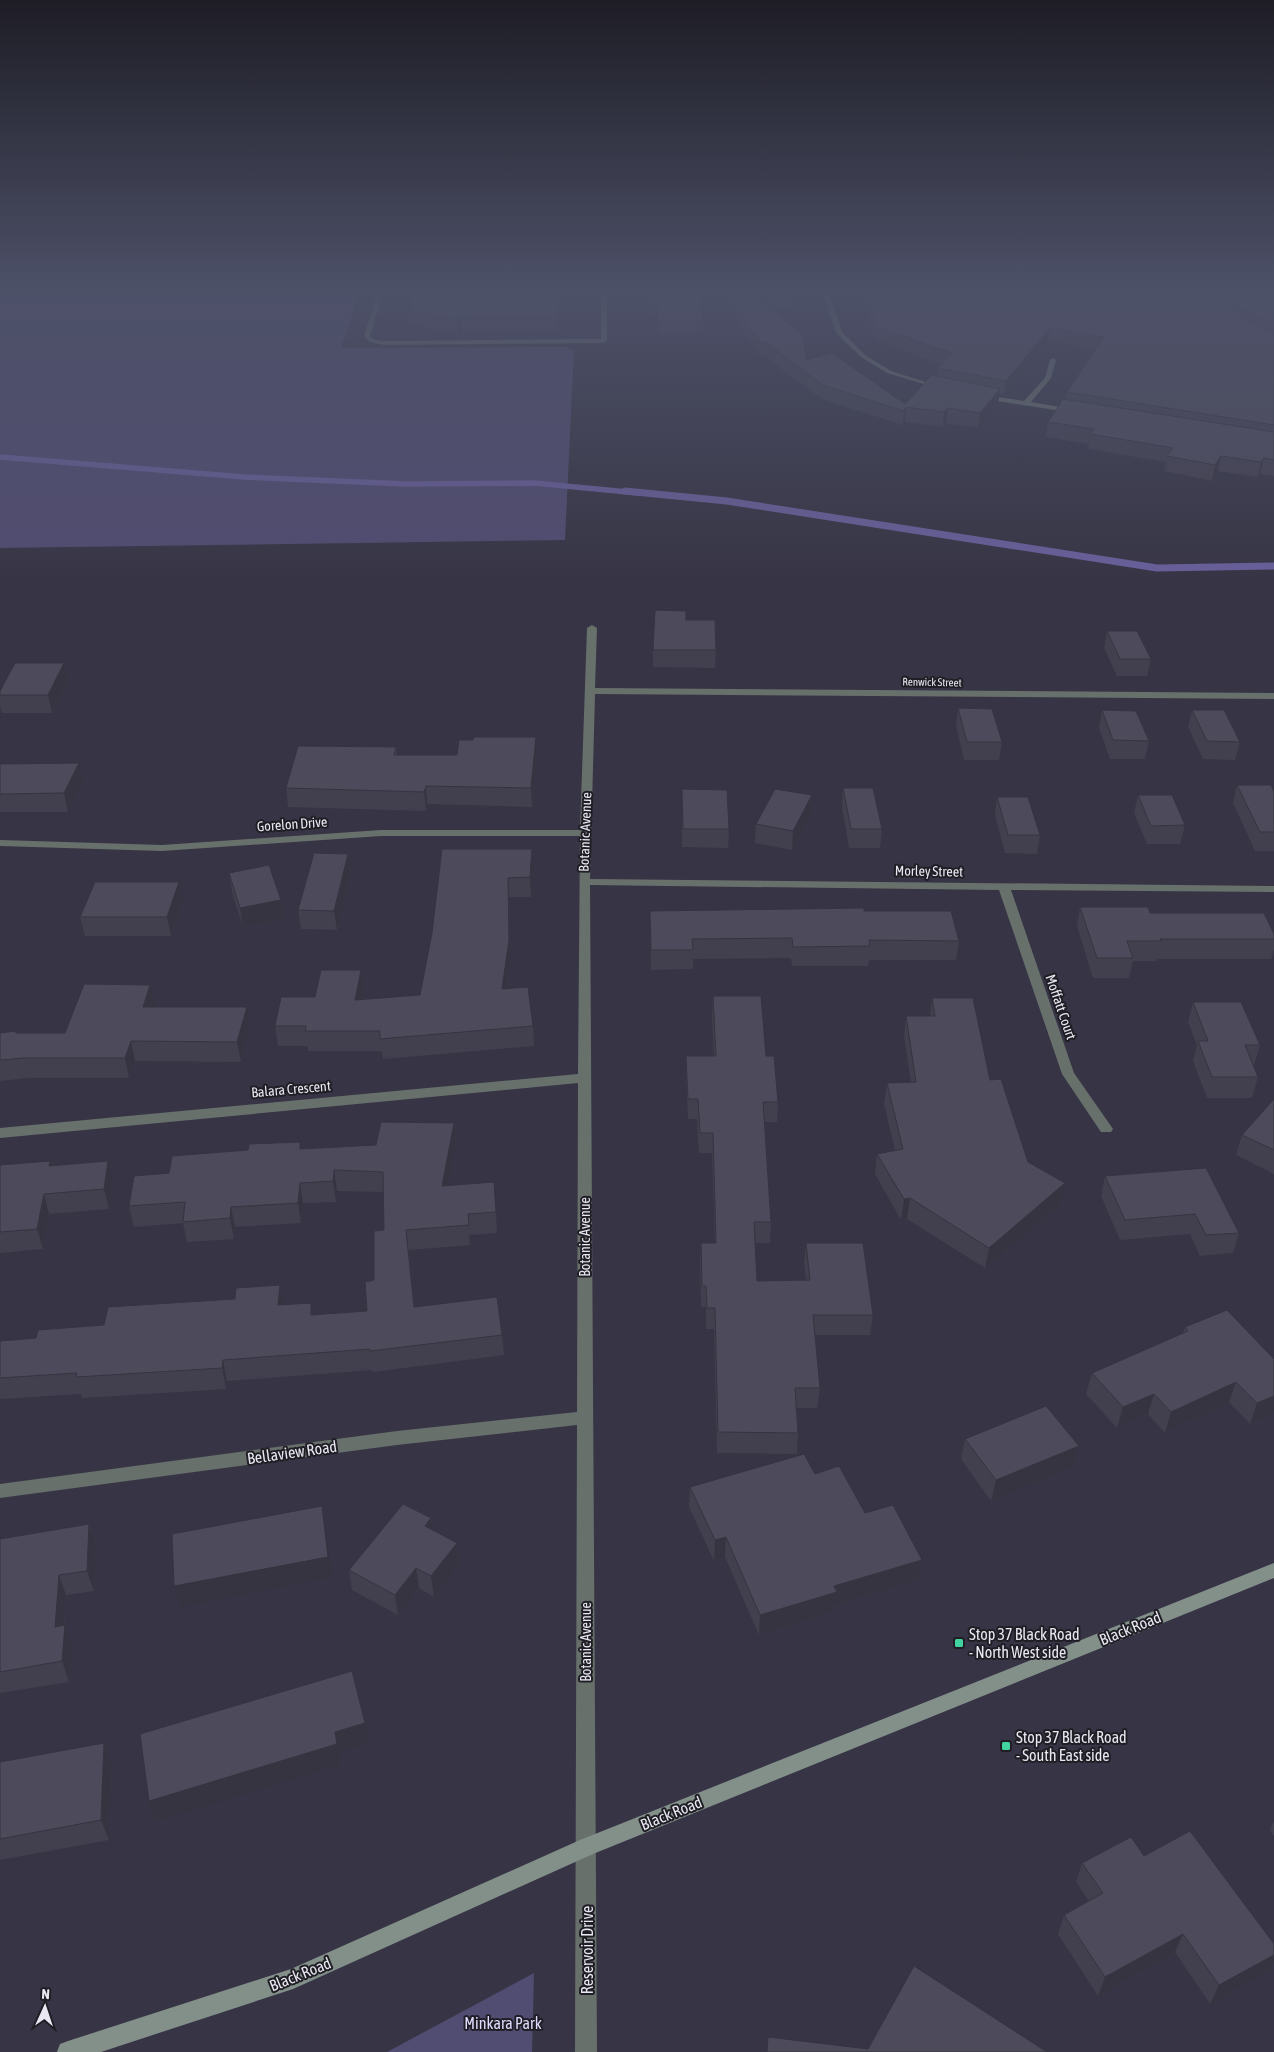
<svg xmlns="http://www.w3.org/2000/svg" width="1274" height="2052" viewBox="0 0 1274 2052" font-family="'Asap Condensed',sans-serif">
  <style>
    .green { fill: #514c71 }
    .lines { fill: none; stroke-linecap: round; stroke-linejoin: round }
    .stream-far1 { stroke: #685f99; stroke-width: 5.5 }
    .stream { stroke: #685f99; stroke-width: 7 }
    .minor { fill: #68706c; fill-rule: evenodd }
    .secondary { fill: #83908a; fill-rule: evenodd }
    .wall { fill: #42404e }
    .shaded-wall { fill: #363440 }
    .building { fill: #4d4b5b; stroke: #363440 }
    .poi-dot { fill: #41d4a1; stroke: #1f1e25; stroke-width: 2 }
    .labels { text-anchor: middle; stroke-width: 4; stroke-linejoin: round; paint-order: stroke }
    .far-street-label { font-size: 11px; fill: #e9e8f2; stroke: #1f1e25 }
    .street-label { font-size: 14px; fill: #e9e8f2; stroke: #1f1e25 }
    .near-street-label { font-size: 16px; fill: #e9e8f2; stroke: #1f1e25 }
    .near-poi-label { font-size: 16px; fill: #e9e8f2; stroke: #1f1e25; text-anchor: start }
    .near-park-label { font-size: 16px; fill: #dfdcff; stroke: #1f1e25 }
  </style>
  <rect width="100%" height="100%" fill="#373545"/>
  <!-- green -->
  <g class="green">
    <polygon points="0,291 360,291 341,348 566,347 574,350 565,540 0,548"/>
    <polygon points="534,1973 532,2052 387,2052"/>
  </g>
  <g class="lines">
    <!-- stream-far1 -->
    <polyline class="stream-far1" points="0,457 244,477 406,484 534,483 638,493"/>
    <!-- stream -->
    <polyline class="stream" points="625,491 727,501 1157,568 1274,566"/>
    <!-- minor -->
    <g class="minor">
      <polygon points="378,291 384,291 370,336 373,339 384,341 601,339 601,291 607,291 607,341 604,343 384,345 369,342 364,336"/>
      <polygon points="822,291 828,291 842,332 865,355 891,371 941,387 941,389 887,373 861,357 836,333"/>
      <polygon points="1053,358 1056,360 1051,378 1031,402 1072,409 1076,411 1075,413 983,399 979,397 983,395 1024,401 1045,378 1050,360"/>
      <polygon points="592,625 597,628 595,688 1274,693 1274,699 595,694 590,879 1274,886 1274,892 1011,890 1074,1073 1113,1129 1111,1132 1101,1132 1062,1074 999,890 590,885 597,2052 575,2052 577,1425 397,1445 0,1498 0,1484 397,1431 577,1412 578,1083 0,1138 0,1128 578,1074 580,836 381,836 162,851 0,846 0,840 162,845 381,830 580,830 587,628"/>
    </g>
    <!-- secondary -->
    <polygon class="secondary" points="1274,1563 1274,1578 593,1854 293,1989 101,2052 57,2052 60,2044 68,2041 291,1969 580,1840"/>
  </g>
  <!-- wall -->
  <g class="wall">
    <polygon points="415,291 560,291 558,330 462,331 457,333 410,324 409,311"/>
    <polygon points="648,291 703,320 702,333 658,334 657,314 648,314"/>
    <polygon points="717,291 793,291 794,298 793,311 749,296 807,360 905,404 937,376 938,368 942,364 876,341 865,305 848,291 1274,291 1274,476 1260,474 1258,477 1218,471 1212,481 1164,471 1166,462 1088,449 1089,444 1046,437 1048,422 1066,399 1067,392 1095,349 1048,341 1004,395 999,394 998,403 978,428 946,423 943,427 905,422 903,425 822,399 764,356 760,356"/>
    <polygon points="686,620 716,650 715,668 653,667 653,650"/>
    <polygon points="1107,631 1151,659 1147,676 1117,676 1104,648"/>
    <polygon points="64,663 68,680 52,713 2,713 0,705 0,691"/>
    <polygon points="958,708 1002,742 999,760 964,760 956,726"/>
    <polygon points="1102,710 1149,741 1145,759 1110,759 1099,728"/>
    <polygon points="1192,710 1240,742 1235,760 1203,759 1188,727"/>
    <polygon points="396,747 397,755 536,755 532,807 427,804 426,811 288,807 286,788"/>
    <polygon points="0,764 83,782 68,812 0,812"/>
    <polygon points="1237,785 1274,792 1274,851 1255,851 1233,803"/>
    <polygon points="843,788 882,829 880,848 849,848 842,807"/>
    <polygon points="682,789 729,829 728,848 682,847"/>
    <polygon points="812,795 811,814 792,850 755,843 756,824"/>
    <polygon points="1138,795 1185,825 1180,844 1147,844 1134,813"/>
    <polygon points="997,797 1040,835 1037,854 1005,853 995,815"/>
    <polygon points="442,849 533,868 531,897 509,897 510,959 506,989 533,1026 534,1046 383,1059 382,1051 308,1051 308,1046 278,1046 275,1026 315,997 363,990 361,1000 420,995 432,933"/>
    <polygon points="348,854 351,872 337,930 301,929 298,910"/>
    <polygon points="229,873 281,900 284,919 243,927 232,892"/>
    <polygon points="183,901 171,936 85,936 80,917"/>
    <polygon points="1080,907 1150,913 1274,934 1274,949 1271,959 1157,959 1157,961 1133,961 1129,978 1093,978 1077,926"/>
    <polygon points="650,911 864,911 959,941 956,960 869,960 868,966 792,966 791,958 693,959 693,969 651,970"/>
    <polygon points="713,996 766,1056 778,1102 777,1122 765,1122 771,1222 770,1243 755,1243 757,1281 806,1280 804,1263 806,1243 873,1315 870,1335 815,1335 820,1388 817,1408 797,1408 798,1433 797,1454 717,1453 714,1329 706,1329 706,1307 701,1307 700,1263 701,1243 715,1243 712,1153 699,1153 697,1119 688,1119 686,1076 686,1056 714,1056 712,1016"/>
    <polygon points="932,998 990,1080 1028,1162 1060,1204 985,1268 907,1219 901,1220 875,1174 877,1154 895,1150 884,1104 887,1084 911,1083 904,1036 906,1016 930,1016"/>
    <polygon points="1193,1002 1260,1045 1254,1065 1253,1065 1258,1077 1252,1098 1207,1098 1193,1061 1197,1045 1188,1022"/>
    <polygon points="155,1004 154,1007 250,1027 241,1062 135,1061 129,1078 29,1078 0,1081 0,1033 65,1033"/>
    <polygon points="1274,1099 1274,1174 1236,1155 1242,1135"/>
    <polygon points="454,1123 456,1144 448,1186 494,1182 497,1233 469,1235 470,1245 409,1250 414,1307 502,1335 504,1355 373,1372 372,1370 227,1381 226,1389 82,1398 81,1394 0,1399 0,1341 36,1338 104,1325 235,1299 280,1285 283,1305 314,1315 367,1311 374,1280 384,1230 383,1192 337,1191 336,1202 303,1203 301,1223 235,1227 234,1239 187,1242 183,1223 134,1227 129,1206 169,1173 302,1149 376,1145"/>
    <polygon points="0,1165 52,1166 113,1181 109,1209 49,1214 43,1249 0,1253"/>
    <polygon points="1105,1176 1239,1233 1233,1253 1200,1256 1190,1234 1120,1240 1101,1196"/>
    <polygon points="1185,1327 1274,1359 1274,1413 1250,1424 1229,1402 1165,1433 1148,1414 1117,1428 1086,1394 1092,1373 1183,1333"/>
    <polygon points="965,1439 1079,1446 1074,1467 991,1501 961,1459"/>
    <polygon points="815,1474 865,1513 922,1560 918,1580 835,1605 834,1612 759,1635 725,1557 714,1561 689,1507 690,1487"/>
    <polygon points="431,1518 433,1531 457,1543 459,1564 434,1597 419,1588 398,1615 352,1590 349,1570"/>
    <polygon points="89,1524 96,1545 94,1591 66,1595 64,1625 72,1646 69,1682 0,1693 0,1539"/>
    <polygon points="104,1743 111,1763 109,1840 0,1860 0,1762"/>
    <polygon points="1274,1821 1274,1836 1270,1830"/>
    <polygon points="1144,1856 1274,1944 1274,1963 1270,1971 1210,2004 1175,1952 1098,1996 1058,1934 1064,1915 1089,1901 1076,1882 1082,1863"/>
  </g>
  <!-- shaded-wall -->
  <g class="shaded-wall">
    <polygon points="559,291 560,291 558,330 558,316"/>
    <polygon points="461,317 462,331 457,333 456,320"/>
    <polygon points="1050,328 1048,341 1004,395 1006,381"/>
    <polygon points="1000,389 998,403 978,428 980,413"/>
    <polygon points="906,407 905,422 903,425 904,411"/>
    <polygon points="948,408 946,423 943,427 944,412"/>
    <polygon points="1221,456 1218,471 1212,481 1215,465"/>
    <polygon points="1264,458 1260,474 1258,477 1261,462"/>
    <polygon points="64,663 68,680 52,713 48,695"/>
    <polygon points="536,737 536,755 532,807 531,788"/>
    <polygon points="79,763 83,782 68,812 64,793"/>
    <polygon points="426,786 427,804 426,811 424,792"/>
    <polygon points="812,795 811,814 792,850 793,831"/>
    <polygon points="532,849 533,868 531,897 530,877"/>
    <polygon points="348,854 351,872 337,930 334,911"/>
    <polygon points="508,878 510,959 503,1009 502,989"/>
    <polygon points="179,882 183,901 171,936 167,917"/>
    <polygon points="281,900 284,919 243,927 240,908"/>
    <polygon points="361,970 363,990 358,1020 355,1000"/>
    <polygon points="150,985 155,1004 147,1027 143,1007"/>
    <polygon points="247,1007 250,1027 241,1062 237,1042"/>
    <polygon points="131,1041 135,1061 129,1078 125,1058"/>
    <polygon points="454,1123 456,1144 444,1207 442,1186"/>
    <polygon points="108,1161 113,1181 109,1209 104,1189"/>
    <polygon points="334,1170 337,1191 336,1202 333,1181"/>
    <polygon points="300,1183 303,1203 301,1223 298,1203"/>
    <polygon points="1065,1183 1060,1204 985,1268 989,1248"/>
    <polygon points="44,1194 49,1214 43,1249 37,1229"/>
    <polygon points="910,1198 907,1219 901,1220 904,1199"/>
    <polygon points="231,1207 235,1227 234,1239 230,1218"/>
    <polygon points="280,1285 284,1306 278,1305"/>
    <polygon points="311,1303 315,1323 311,1315"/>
    <polygon points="223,1360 227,1381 226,1389 222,1368"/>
    <polygon points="1236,1382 1229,1402 1165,1433 1171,1412"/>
    <polygon points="1154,1394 1148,1414 1117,1428 1123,1407"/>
    <polygon points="1274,1396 1274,1413 1250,1424 1257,1403"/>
    <polygon points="1079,1446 1074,1467 991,1501 996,1480"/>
    <polygon points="322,1506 325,1526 332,1577 180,1607 174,1586"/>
    <polygon points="431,1518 434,1539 425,1526"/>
    <polygon points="89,1524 96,1545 94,1591 87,1571"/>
    <polygon points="726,1537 725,1557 714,1561 715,1540"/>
    <polygon points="457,1543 459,1564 434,1597 431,1576"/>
    <polygon points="922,1560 918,1580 835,1605 834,1612 759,1635 760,1615 834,1586"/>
    <polygon points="416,1568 419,1588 398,1615 395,1595"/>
    <polygon points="59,1575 66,1595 62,1647 55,1627"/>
    <polygon points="65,1625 72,1646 69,1682 62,1661"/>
    <polygon points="365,1723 369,1743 339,1752 341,1764 156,1821 149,1801 335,1732"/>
    <polygon points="104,1743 111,1763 109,1840 101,1820"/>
    <polygon points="1183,1934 1175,1952 1098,1996 1105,1977"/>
    <polygon points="1274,1955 1274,1963 1270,1971 1210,2004 1219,1985"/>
  </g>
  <!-- building -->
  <g class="building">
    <polygon points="415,291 559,291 558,316 461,317 456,320 409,311"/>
    <polygon points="648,291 699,291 703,320 658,320 657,301 648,301"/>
    <polygon points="726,291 743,291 801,332 807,360 832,353 905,404 932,375 1000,389 980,413 948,408 944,412 906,407 904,411 823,385 765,342 760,342"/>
    <polygon points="775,291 793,291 794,298"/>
    <polygon points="865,291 1201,291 1247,320 1274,332 1274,425 1067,392 1104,337 1050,328 1006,381 938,368 952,353 877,327"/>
    <polygon points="1216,291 1274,291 1274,325 1253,315"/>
    <polygon points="1063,399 1274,432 1274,460 1264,458 1261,462 1221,456 1215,465 1167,456 1173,448 1090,434 1094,429 1048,422"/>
    <polygon points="655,610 686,611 686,620 715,620 716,650 653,650"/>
    <polygon points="1107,631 1137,631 1151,659 1120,659"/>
    <polygon points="15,663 64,663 48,695 0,695 0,691"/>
    <polygon points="958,708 992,709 1002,742 967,742"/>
    <polygon points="1102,710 1136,711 1149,741 1113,740"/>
    <polygon points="1192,710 1224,710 1240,742 1207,741"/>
    <polygon points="474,737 536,737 531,788 426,786 424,792 286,788 298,746 396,747 394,755 457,755 459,740 473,740"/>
    <polygon points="79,763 64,793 0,794 0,764"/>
    <polygon points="1237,785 1271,785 1274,792 1274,832 1260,832"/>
    <polygon points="843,788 873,788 882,829 851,829"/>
    <polygon points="682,789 727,790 729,829 683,829"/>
    <polygon points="775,789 812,795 793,831 756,824"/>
    <polygon points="1138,795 1172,795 1185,825 1151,826"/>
    <polygon points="997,797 1028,797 1040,835 1008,835"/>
    <polygon points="442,849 532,849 530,877 508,878 509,940 502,989 528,987 533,1026 380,1039 380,1031 305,1031 306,1026 275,1026 281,997 315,997 321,970 361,970 355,1000 420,995 432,933"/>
    <polygon points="314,853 348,854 334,911 298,910"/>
    <polygon points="269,865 281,900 240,908 229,873"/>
    <polygon points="95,882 179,882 167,917 80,917"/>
    <polygon points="1080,907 1148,907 1150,913 1264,913 1274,934 1274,939 1160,939 1161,941 1127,941 1133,958 1097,958"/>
    <polygon points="864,908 864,911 951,911 959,941 869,940 870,946 793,947 792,938 692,939 693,950 651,950 650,911"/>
    <polygon points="84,984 150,985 143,1007 247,1007 237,1042 131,1041 125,1058 24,1058 0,1060 0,1033 16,1031 16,1033 65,1033"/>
    <polygon points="713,996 761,996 766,1056 774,1056 778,1102 763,1102 771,1222 754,1222 757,1281 810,1280 806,1243 863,1243 873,1315 813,1315 820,1388 795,1388 798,1433 718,1432 715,1308 707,1308 706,1286 702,1286 701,1243 716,1243 713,1133 700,1133 698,1099 688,1099 686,1056 716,1056"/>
    <polygon points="932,998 973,998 990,1080 1001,1079 1028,1162 1065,1183 989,1248 910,1198 904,1199 877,1154 903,1149 887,1083 916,1082 906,1016 935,1016"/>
    <polygon points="1193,1002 1241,1002 1260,1045 1245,1045 1258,1077 1212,1077 1198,1041 1208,1041"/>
    <polygon points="1274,1099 1274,1150 1242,1135"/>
    <polygon points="381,1122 454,1123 442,1186 494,1182 496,1212 468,1214 469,1225 406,1230 414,1307 497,1297 502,1335 370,1351 370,1349 223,1360 222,1368 76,1377 77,1373 0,1378 0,1341 36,1338 38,1330 104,1325 108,1307 235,1299 236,1288 280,1285 278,1305 311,1303 311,1315 367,1311 365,1282 374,1280 374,1231 384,1230 383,1172 334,1170 333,1181 300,1183 298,1203 231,1207 230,1218 183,1222 185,1202 129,1206 134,1176 169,1173 172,1156 248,1150 249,1144 300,1142 300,1149 376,1145"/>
    <polygon points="50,1161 49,1166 108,1161 104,1189 44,1194 37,1229 0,1232 0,1165"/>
    <polygon points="1206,1168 1239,1233 1206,1235 1195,1214 1125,1220 1105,1176"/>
    <polygon points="1227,1310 1274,1359 1274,1396 1257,1403 1236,1382 1171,1412 1154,1394 1123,1407 1092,1373 1188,1331 1185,1327"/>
    <polygon points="1046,1406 1079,1446 996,1480 965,1439"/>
    <polygon points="804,1454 815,1474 839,1466 865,1513 893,1505 922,1560 834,1586 837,1592 760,1615 726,1537 715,1540 690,1487"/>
    <polygon points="403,1504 431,1518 425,1526 457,1543 431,1576 416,1568 395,1595 349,1570"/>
    <polygon points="322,1506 328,1557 174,1586 172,1534"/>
    <polygon points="89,1524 87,1571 59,1575 55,1627 65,1625 62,1661 0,1672 0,1539"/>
    <polygon points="352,1671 365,1723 335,1732 337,1744 149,1801 140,1734"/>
    <polygon points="104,1743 101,1820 0,1839 0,1762"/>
    <polygon points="1190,1831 1274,1944 1274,1955 1219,1985 1183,1934 1105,1977 1064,1915 1103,1893 1082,1863 1131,1837 1144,1856"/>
    <polygon points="914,1966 1047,2052 767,2052 768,2037 868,2049"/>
  </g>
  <!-- sky -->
  <linearGradient id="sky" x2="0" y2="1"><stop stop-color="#1e1d26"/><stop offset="0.5" stop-color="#4d5168"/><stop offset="1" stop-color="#4d5168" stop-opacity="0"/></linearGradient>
  <rect width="1274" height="579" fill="url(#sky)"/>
  <!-- markers -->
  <g class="poi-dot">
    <rect x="954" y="1638" width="10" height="10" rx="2.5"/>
    <rect x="1001" y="1741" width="10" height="10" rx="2.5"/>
  </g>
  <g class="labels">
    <!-- far-street labels -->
    <g class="far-street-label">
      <text transform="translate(932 682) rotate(1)" y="4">Renwick Street</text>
    </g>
    <!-- street labels -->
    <g class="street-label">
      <text transform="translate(292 824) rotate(-4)" y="5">Gorelon Drive</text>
      <text transform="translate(585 832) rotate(-88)" y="5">Botanic Avenue</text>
      <text transform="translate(929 871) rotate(1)" y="5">Morley Street</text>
      <text transform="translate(1061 1007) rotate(71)" y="5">Moffatt Court</text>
      <text transform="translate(291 1089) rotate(-5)" y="5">Balara Crescent</text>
      <text transform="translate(585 1237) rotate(-90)" y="5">Botanic Avenue</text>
      <text transform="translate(586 1642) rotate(-90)" y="5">Botanic Avenue</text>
    </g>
    <!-- near-street labels -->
    <g class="near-street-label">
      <text transform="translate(292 1452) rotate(-8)" y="6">Bellaview Road</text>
      <text transform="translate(1130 1628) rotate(-22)" y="6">Black Road</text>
      <text transform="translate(671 1813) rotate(-22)" y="6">Black Road</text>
      <text transform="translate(587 1950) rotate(-90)" y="6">Reservoir Drive</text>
      <text transform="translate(300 1974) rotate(-22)" y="6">Black Road</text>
    </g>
    <!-- near-poi labels -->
    <g class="near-poi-label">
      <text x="969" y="1640">Stop 37 Black Road<tspan x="969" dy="18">- North West side</tspan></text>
      <text x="1016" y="1743">Stop 37 Black Road<tspan x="1016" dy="18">- South East side</tspan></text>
    </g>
    <!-- near-park labels -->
    <g class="near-park-label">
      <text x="503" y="2029">Minkara Park</text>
    </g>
  </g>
  <!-- north arrow -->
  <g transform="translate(45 2007) rotate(3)" stroke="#1f1e25" stroke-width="4" paint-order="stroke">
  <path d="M0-4L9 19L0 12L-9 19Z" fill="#e9e8f2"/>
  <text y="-8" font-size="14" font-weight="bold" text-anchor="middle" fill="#e9e8f2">N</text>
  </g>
</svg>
